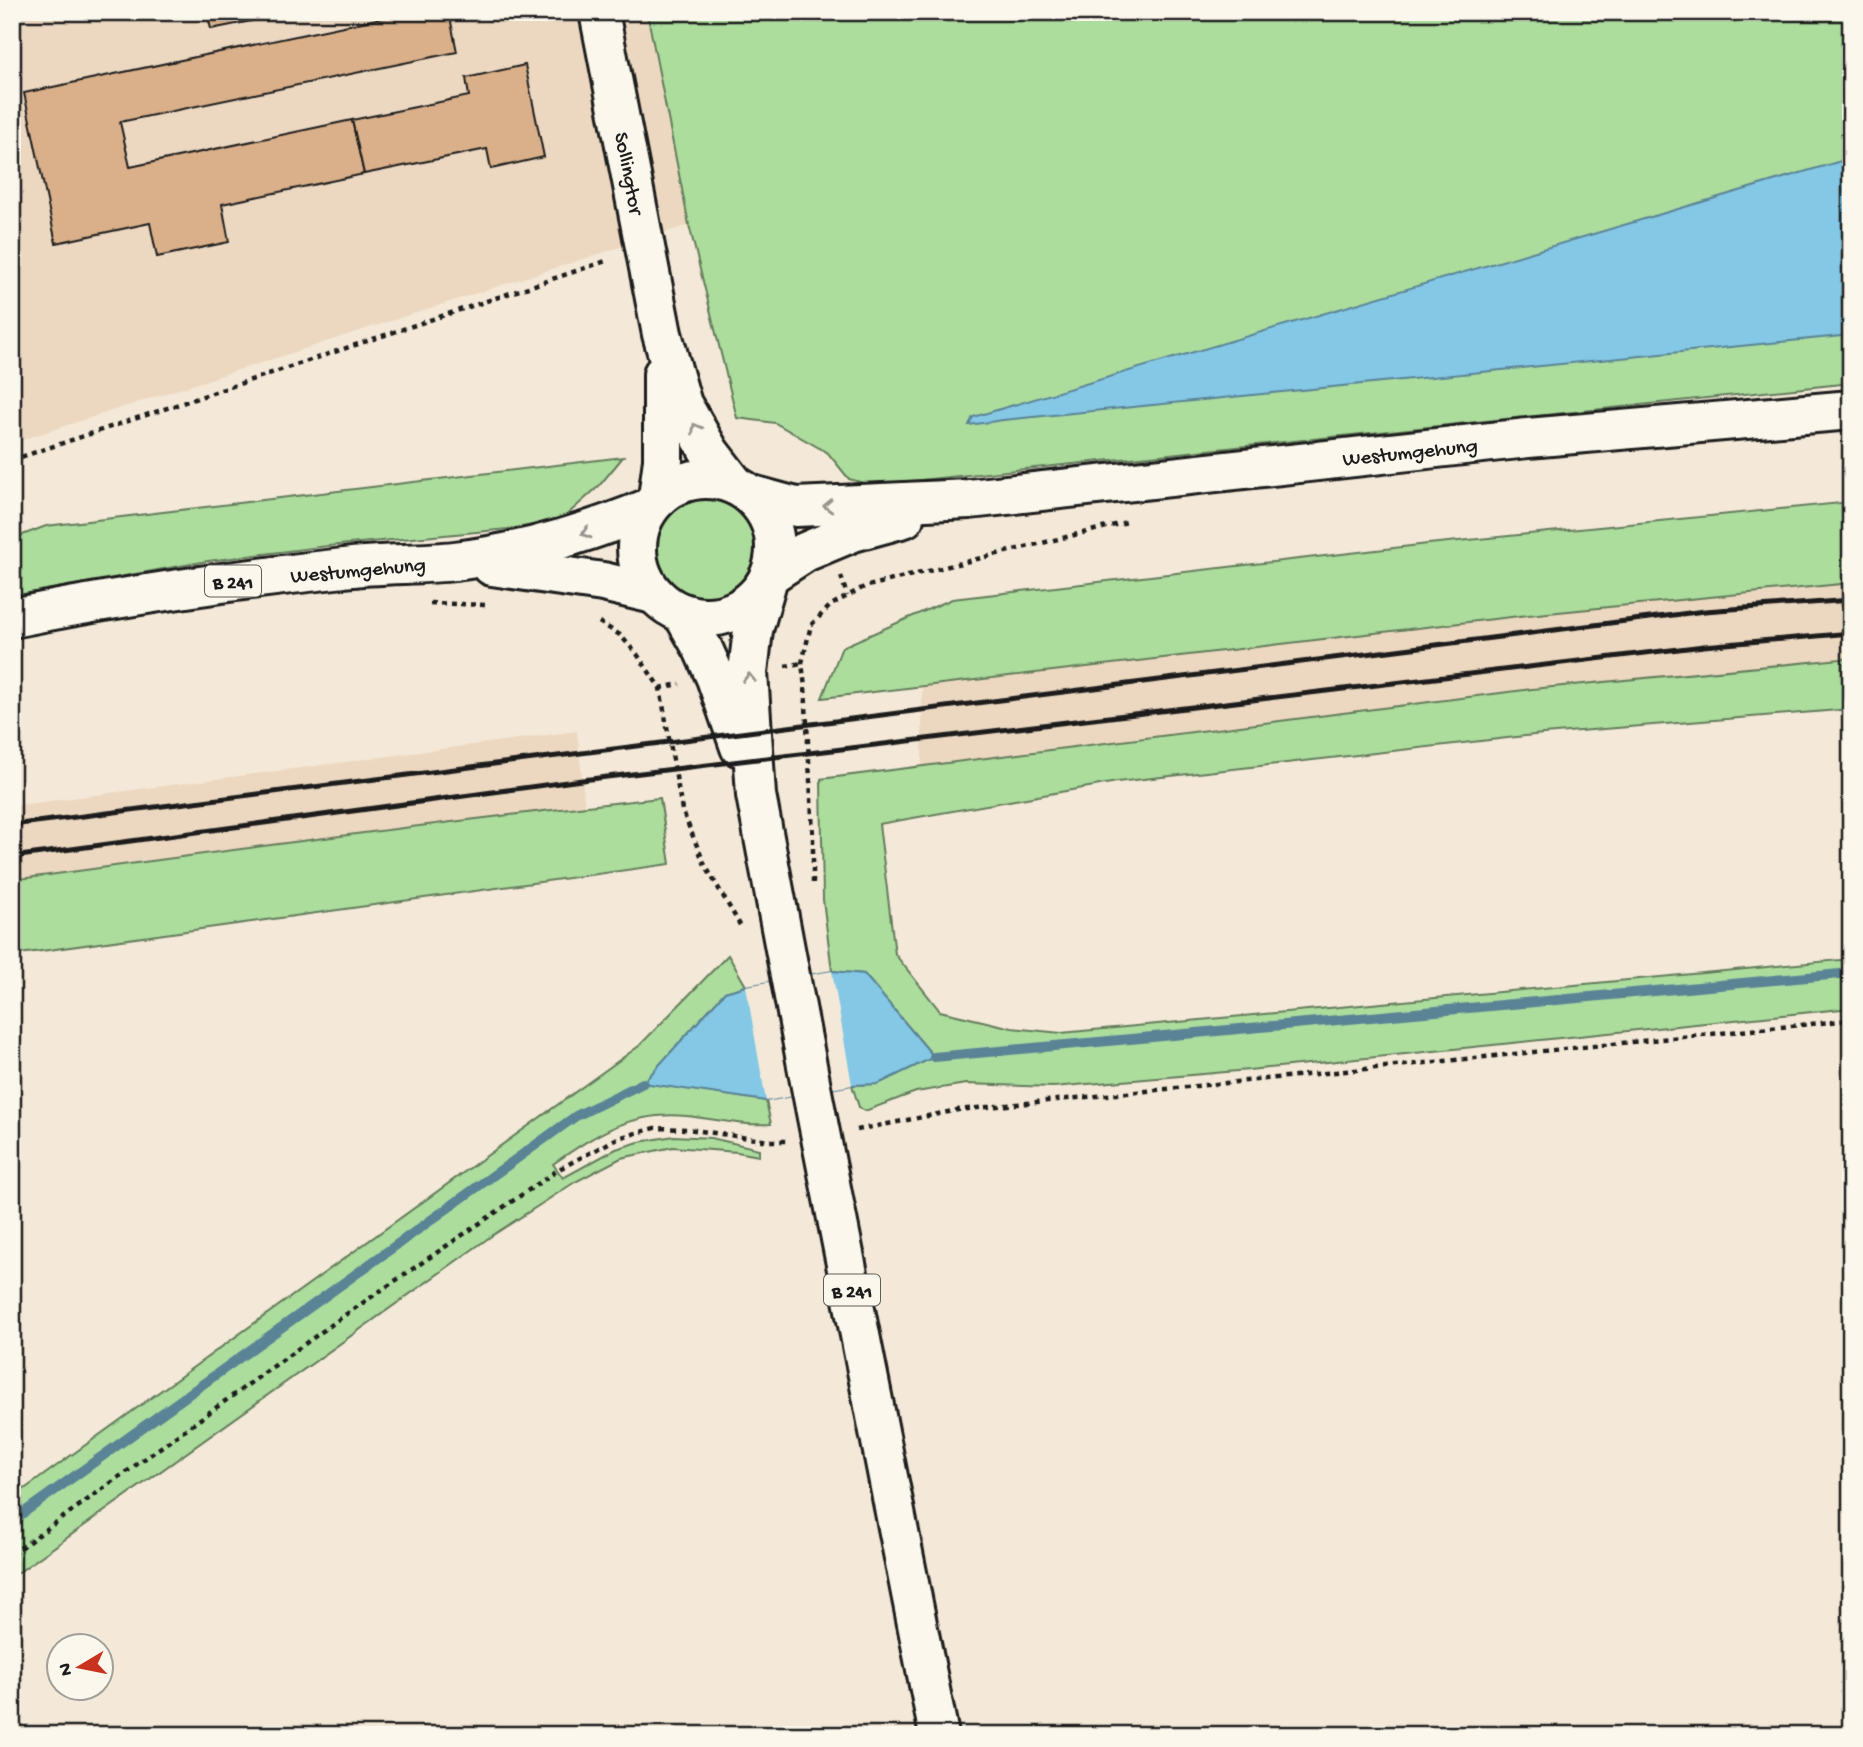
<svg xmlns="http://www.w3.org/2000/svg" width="1863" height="1747" viewBox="0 0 1863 1747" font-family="'Gochi Hand',sans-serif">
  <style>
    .built { fill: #ecd8c1 }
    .green { fill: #acdd9d; stroke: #647c5c; stroke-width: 2 }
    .water { fill: #84c8e5; stroke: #5a8395; stroke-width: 2 }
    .pier { fill: #f4e9d8 }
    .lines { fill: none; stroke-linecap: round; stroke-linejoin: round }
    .stream { stroke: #5a8395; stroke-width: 10 }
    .building { fill: #d9b08a; stroke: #1c1c1c; stroke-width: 2 }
    .secondary-casing { stroke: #1c1c1c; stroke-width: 44 }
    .primary-casing { stroke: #1c1c1c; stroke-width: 44 }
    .path { stroke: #1c1c1c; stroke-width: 4.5; stroke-dasharray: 5 5; stroke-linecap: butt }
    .secondary { stroke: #fbf7ec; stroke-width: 38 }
    .primary { stroke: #fbf7ec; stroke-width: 38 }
    .rail { stroke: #1c1c1c; stroke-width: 5 }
    .oneway { stroke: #97948e }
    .labels { text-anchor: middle; stroke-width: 6; stroke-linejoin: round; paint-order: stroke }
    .shield { fill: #fbf7ec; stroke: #5f5e5a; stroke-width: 2 }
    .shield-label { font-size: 19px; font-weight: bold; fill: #1c1c1c }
    .street-label { font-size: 21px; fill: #1c1c1c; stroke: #fbf7ec }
  </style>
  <rect width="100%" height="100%" fill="#f4e9d8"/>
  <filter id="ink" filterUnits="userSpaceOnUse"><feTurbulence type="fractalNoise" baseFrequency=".0143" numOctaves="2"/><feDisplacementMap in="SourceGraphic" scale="14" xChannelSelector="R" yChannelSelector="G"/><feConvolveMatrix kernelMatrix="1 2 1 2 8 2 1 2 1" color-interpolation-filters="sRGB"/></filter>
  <g filter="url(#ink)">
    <!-- built -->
    <g class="built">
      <polygon points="12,12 647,12 689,225 12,443"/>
      <polygon points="1851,583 1851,658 1532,689 922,766 922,686 1528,615"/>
      <polygon points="577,731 585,806 196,854 12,880 12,806"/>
    </g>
    <!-- green -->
    <g class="green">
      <polygon points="647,12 1851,12 1851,383 872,485 849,479 828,453 775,423 737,418 689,225"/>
      <polygon points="623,457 599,486 560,521 508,529 328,546 208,561 12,596 12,539 46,526"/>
      <circle cx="706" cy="548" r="53"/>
      <polygon points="1851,502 1851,583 1528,615 822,698 842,647 952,599 1428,544"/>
      <polygon points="1851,658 1851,709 1543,734 1117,782 879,824 895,954 940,1011 1012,1028 1061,1033 1851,959 1851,1008 1249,1070 1053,1087 966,1084 916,1092 865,1111 859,1107 852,1085 878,1084 934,1057 864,974 832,971 823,900 821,779 1532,689"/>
      <path d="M660,798L670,864L12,955V880C228,850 443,821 660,798Z"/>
      <path d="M728,955L746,986L725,992L644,1082L766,1101L771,1124C741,1126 716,1119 686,1116C632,1110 595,1135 553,1164L563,1178L616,1149L639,1142L674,1136L711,1138L759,1149V1156L737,1152L673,1147L621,1158L575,1182L490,1237L12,1577V1498L639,1046Z"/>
    </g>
    <!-- water -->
    <g class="water">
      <polygon points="1851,158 1851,335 1003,420 969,425 973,417"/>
      <polygon points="832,971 864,974 934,1057 878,1084 852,1085 766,1101 643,1083 725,992 746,986"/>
    </g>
    <!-- pier -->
    <polygon class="pier" points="832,971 852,1085 766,1101 746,986"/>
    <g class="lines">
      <!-- stream -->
      <g class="stream">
        <polyline points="934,1057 1851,973"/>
        <polyline points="12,1521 576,1116 643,1083"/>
      </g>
    </g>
    <!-- building -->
    <g class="building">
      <polygon points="207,12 285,12 286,14 211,29"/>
      <polygon points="410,12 449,12 457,52 120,122 130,167 352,120 364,174 222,204 229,242 157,257 150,223 56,243 24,93"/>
      <polygon points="525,65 544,157 491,169 487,149 364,174 352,120 469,96 466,78"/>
    </g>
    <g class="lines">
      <!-- secondary casing -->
      <g class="secondary-casing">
        <g id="secondary">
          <polyline points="599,12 662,334 682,404 710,453 734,484"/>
          <polyline points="658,498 663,460 663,374"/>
        </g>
      </g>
      <!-- primary casing -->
      <g class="primary-casing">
        <g id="primary">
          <circle cx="706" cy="548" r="69"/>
          <polyline points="752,495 796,507 969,499 1528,438 1851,410"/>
          <polyline points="492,566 603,582 654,594"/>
          <polyline points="771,574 805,552 853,532 904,518"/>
          <polyline points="766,585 753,630 748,672 756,795 812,1092 939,1735"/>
          <polyline points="683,614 703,649 716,678 740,747"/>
          <path d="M12,618C122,596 232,580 344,568C381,563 418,565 455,561C523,553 586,534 649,508"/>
        </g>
      </g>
      <!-- path -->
      <g class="path">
        <polyline points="12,460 609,260"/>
        <polyline points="841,576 847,596"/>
        <polyline points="430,603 487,605"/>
        <polyline points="599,622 620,635 637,654 660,688 682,810 705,865 740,925"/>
        <polyline points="785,666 802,663"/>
        <polyline points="660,688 680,684"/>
        <polyline points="813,883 813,835 805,687 802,663 811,625 831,605 864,587 1127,522"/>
        <polyline points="857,1130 958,1110 1851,1020"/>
        <polyline points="12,1554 345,1315 561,1168 618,1138 655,1128 688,1129 768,1141 786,1141"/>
      </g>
      <!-- secondary -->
      <use href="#secondary" class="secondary"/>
      <!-- primary -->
      <use href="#primary" class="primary"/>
      <!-- rail -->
      <g class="rail">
        <polyline points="12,825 1705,611 1851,600"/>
        <polyline points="12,857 582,780 1704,646 1851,633"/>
      </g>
    </g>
    <!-- one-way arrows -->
    <defs><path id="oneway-chevron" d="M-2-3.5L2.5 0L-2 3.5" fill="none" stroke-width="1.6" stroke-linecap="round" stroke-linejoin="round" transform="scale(1.75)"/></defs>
    <g class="oneway">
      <use href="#oneway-chevron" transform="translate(696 428) rotate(-120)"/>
      <use href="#oneway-chevron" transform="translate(828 506) rotate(178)"/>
      <use href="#oneway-chevron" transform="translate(586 533) rotate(163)"/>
      <use href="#oneway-chevron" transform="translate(749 678) rotate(-91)"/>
    </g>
  </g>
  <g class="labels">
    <!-- shield labels -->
    <g class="shield">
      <rect x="205" y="565.5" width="56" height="31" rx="5"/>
      <rect x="824" y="1274.5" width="56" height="31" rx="5"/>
    </g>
    <g class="shield-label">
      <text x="233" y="588">B 241</text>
      <text x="852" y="1297">B 241</text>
    </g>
    <!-- street labels -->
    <g class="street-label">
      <text transform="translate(630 173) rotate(79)" y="7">Sollingtor</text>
      <text transform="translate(1410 451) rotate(-6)" y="7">Westumgehung</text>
      <text transform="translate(358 569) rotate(-5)" y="7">Westumgehung</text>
    </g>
  </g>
  <!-- margin -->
  <rect width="1863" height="1747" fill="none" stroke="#fbf7ec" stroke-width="42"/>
  <rect x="21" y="21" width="1821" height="1705" fill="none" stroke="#1c1c1c" stroke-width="2.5" filter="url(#ink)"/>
  <!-- north arrow -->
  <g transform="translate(80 1667) rotate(260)"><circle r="33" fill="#fbf7ec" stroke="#a29f99" stroke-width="2"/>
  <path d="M0-5L12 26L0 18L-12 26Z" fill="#c8321e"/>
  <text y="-10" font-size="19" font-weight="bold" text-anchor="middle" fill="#1c1c1c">N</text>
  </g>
</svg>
